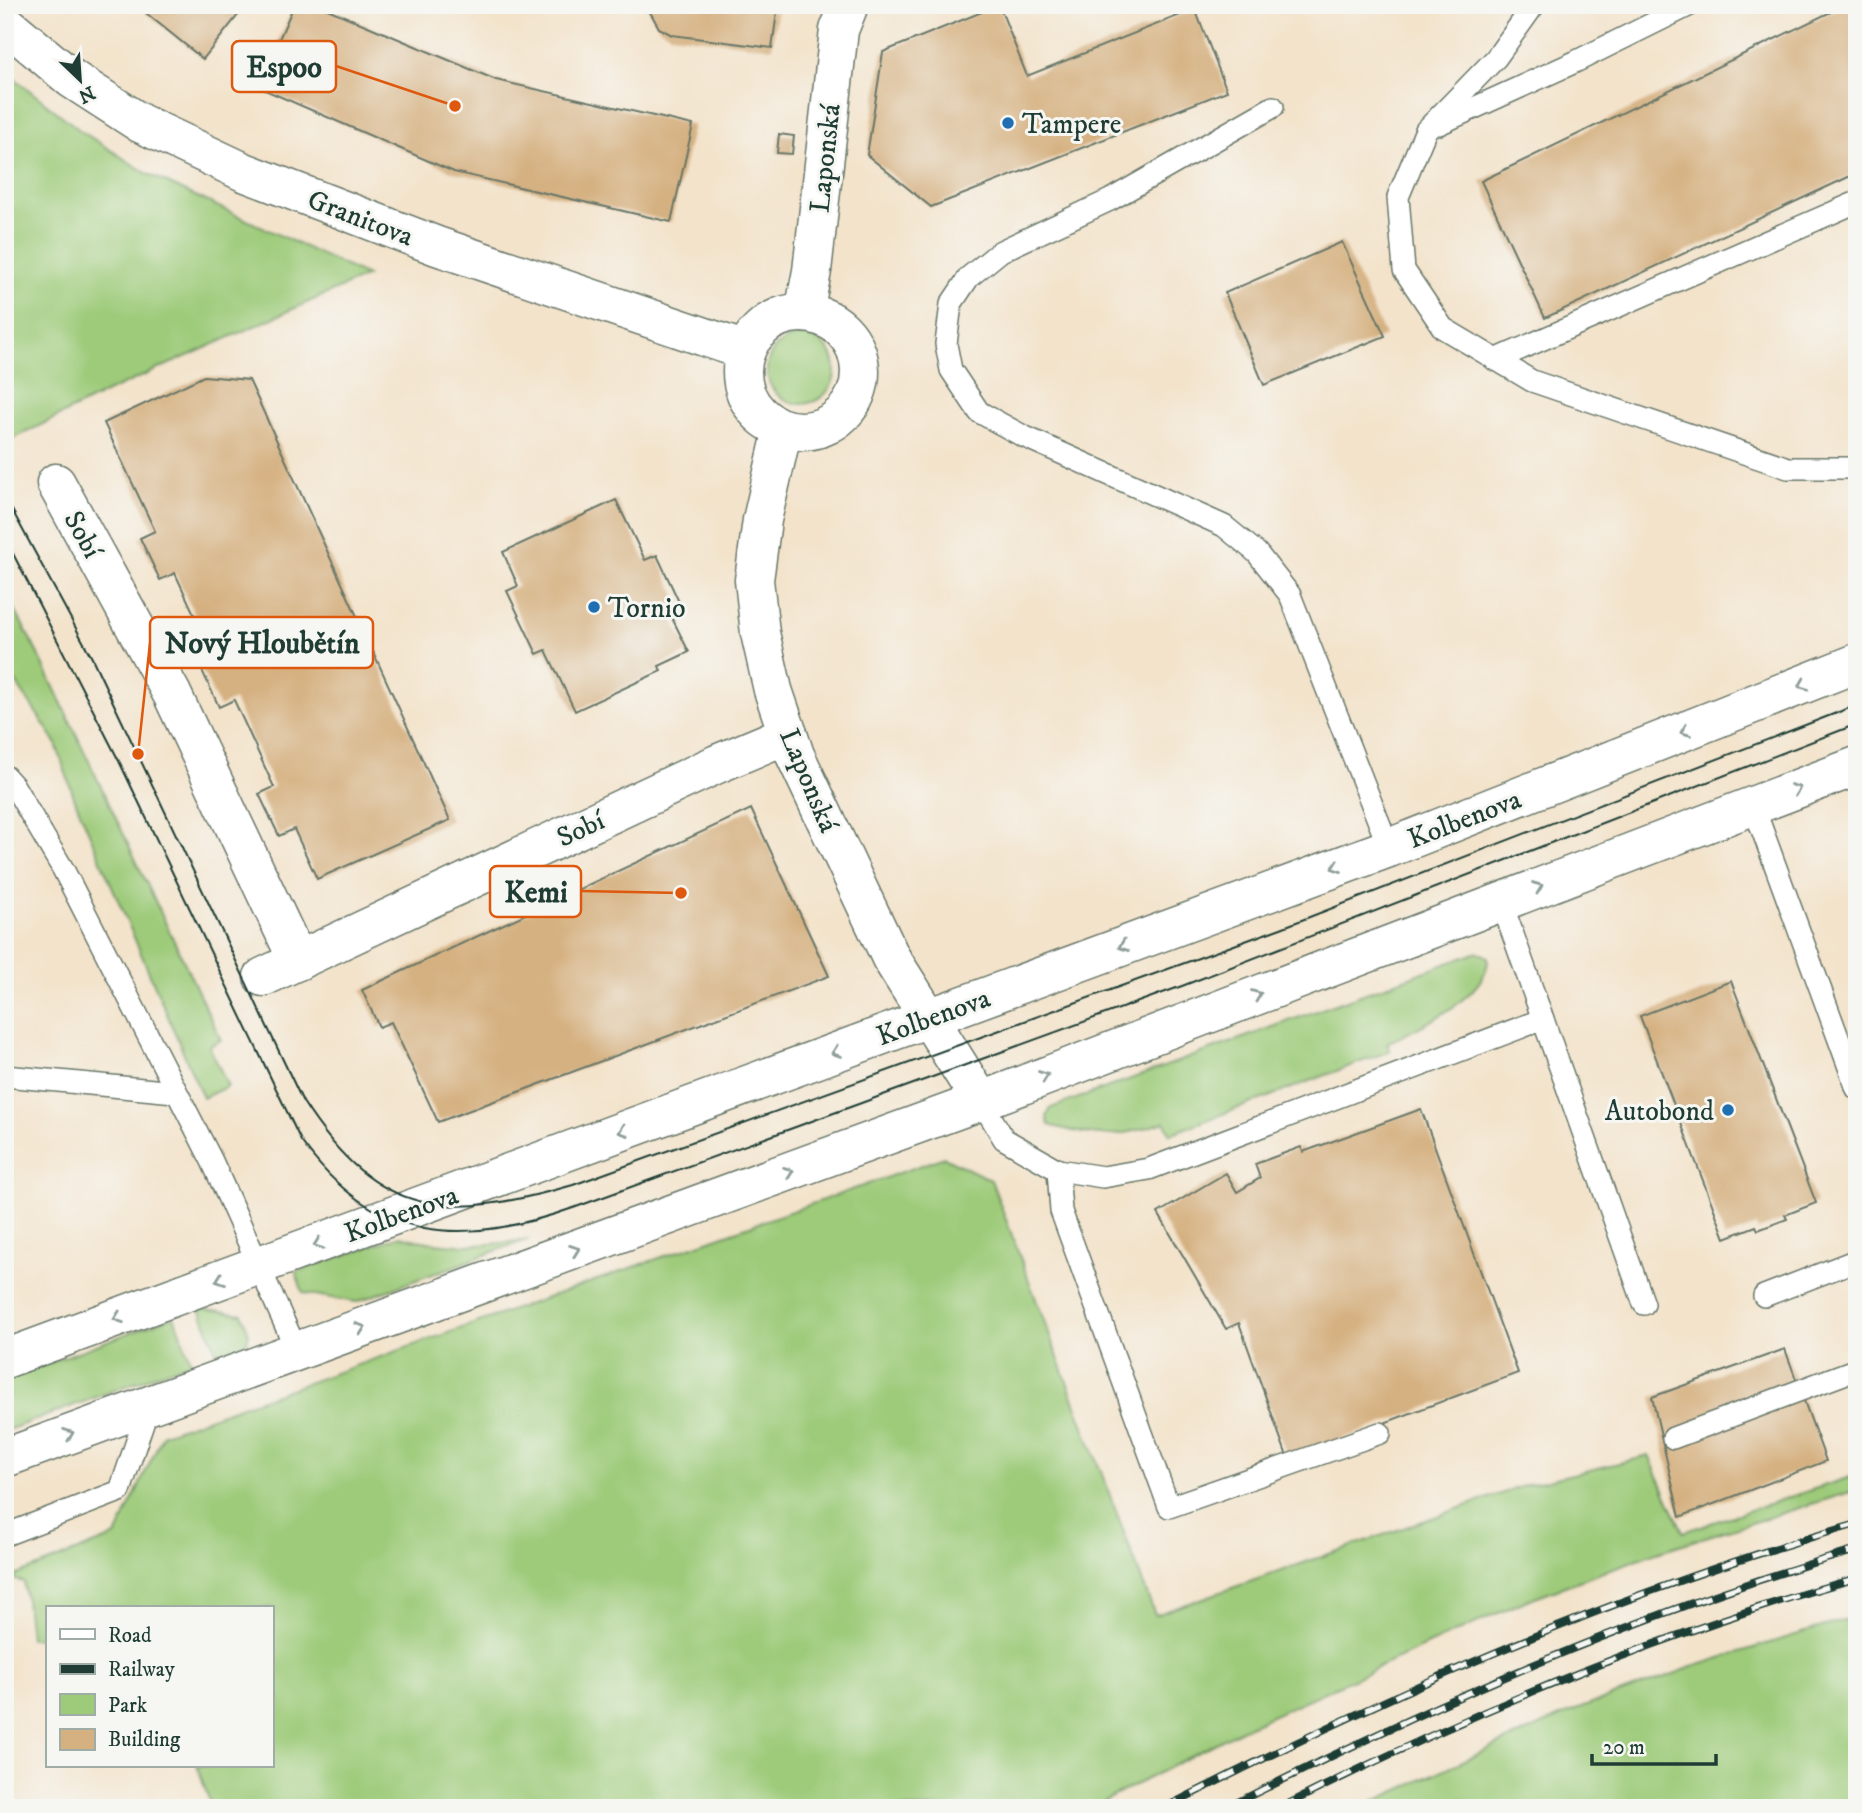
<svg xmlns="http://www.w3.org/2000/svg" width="1862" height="1813" viewBox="0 0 1862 1813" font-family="'IM FELL DW Pica',serif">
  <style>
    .green { fill: #9dcb79; stroke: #5e8456; stroke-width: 2 }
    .building { fill: #d5b181 }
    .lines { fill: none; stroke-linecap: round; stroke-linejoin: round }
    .service-casing { stroke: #697769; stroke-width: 24 }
    .minor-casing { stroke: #697769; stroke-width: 41 }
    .secondary-casing { stroke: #697769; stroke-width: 41 }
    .service { stroke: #fff; stroke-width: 21 }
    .minor { stroke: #fff; stroke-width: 38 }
    .secondary { stroke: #fff; stroke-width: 38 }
    .tram { stroke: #1f3d34; stroke-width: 2 }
    .rail-casing { stroke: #1f3d34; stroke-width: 8 }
    .rail { stroke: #f6f6f2; stroke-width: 5; stroke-dasharray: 16; stroke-linecap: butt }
    .oneway { stroke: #8f9e9a }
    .poi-dot { fill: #1f6fb2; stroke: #f6f6f2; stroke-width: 2.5 }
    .labels { text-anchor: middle; stroke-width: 6; stroke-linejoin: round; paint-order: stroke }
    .poi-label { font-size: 28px; fill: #1f3d34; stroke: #f6f6f2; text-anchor: start }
    .street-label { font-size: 28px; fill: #1f3d34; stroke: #f6f6f2 }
    .leader { fill: none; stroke: #de580e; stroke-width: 2.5 }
    .callout-dot { fill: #de580e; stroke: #f6f6f2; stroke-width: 2.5 }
    .callout { fill: #f6f6f2; stroke: #de580e; stroke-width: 2.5 }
    .callout-label { font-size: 30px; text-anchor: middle; font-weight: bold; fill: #1f3d34 }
  </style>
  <rect width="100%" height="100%" fill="#f6f6f2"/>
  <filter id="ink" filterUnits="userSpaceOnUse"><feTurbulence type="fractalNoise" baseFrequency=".0143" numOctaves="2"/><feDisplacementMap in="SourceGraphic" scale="14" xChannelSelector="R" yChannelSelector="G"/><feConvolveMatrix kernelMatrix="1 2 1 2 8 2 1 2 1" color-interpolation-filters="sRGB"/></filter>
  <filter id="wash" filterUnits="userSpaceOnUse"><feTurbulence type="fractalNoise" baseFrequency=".00686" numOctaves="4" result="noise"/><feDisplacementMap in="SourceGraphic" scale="28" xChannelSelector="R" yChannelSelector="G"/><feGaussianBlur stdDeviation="1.57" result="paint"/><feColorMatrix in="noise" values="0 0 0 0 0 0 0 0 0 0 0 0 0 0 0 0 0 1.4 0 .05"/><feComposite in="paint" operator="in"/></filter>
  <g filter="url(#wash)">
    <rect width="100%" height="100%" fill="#f3e3cb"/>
    <!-- green -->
    <g class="green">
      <polygon points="5,71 81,131 148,174 367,276 109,391 5,443"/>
      <circle cx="801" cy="370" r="34"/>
      <polygon points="5,591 40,658 221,1040 209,1046 228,1086 203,1098 75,800 55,741 5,666"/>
      <path d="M1478,952L1488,957C1490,996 1417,1029 1387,1043L1390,1051L1170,1134L1165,1122C1114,1139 1101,1139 1049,1125L1047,1116L1051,1108Z"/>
      <polygon points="944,1157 991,1180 1155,1615 1526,1485 1649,1456 1683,1532 1857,1475 1857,1490 1657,1552 1527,1600 1245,1728 1091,1808 212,1808 197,1766 271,1766 271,1608 47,1608 47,1638 30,1638 24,1582 9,1578 116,1536 163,1434"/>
      <path d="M400,1236C444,1248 484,1247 529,1239L356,1302L303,1293L296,1272Z"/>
      <polygon points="200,1308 242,1314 249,1333 247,1342 217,1354"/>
      <polygon points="174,1316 191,1362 5,1431 5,1379"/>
      <polygon points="1857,1616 1857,1800 1849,1808 1460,1808 1462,1799 1443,1808 1359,1808 1573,1711 1695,1666"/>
    </g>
    <g id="blocks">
      <!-- building -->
      <g class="building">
        <polygon points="136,5 246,5 203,59"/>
        <polygon points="294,5 318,5 496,80 693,125 671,222 454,172 258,87"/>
        <polygon points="646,5 761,5 763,10 777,12 772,48 672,35 659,28"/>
        <polygon points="999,5 1027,76 1195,9 1227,91 931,207 867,155 883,52"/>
        <polygon points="1845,5 1857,5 1857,173 1545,318 1481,181"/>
        <polygon points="779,134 794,136 792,154 777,153"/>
        <polygon points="1342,242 1385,336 1264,385 1225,293"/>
        <polygon points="204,376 249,380 450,820 317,879 294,829 279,836 259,794 274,787 234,700 219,707 200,666 215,659 175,573 160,580 140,538 155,531 104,423"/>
        <polygon points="616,500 645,560 657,555 680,604 668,610 689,652 659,666 661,671 575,711 546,650 537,654 507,591 518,586 503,552"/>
        <polygon points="751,809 829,976 438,1122 391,1022 379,1027 362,990"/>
        <polygon points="1731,981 1816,1203 1785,1215 1787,1219 1758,1230 1756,1226 1725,1238 1640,1016"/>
        <polygon points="1421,1109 1518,1373 1288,1459 1239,1323 1226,1329 1158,1213 1226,1173 1237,1192 1260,1178 1255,1164 1301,1147 1303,1152"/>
        <polygon points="1785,1349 1826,1461 1680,1517 1652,1397"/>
      </g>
    </g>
  </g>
  <g filter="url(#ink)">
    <use href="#blocks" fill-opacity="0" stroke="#697769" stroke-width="2"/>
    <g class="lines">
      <!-- service casing -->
      <g class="service-casing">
        <g id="service">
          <polyline points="1534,5 1496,58 1426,130 1398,197 1404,270 1443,328 1532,381 1788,468 1857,468"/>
          <polyline points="1273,107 1110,200 1001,251 969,277 951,304 946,344 951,370 979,412 1023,436 1224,526 1257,553 1290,595 1389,848"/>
          <polyline points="1439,124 1575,62 1690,5"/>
          <polyline points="1495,360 1857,202"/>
          <polyline points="5,776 14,786 63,869 212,1161 297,1351"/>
          <polyline points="1753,805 1857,1089"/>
          <polyline points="1501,901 1644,1304"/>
          <polyline points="5,1076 175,1092"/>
          <polyline points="981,1101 1004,1139 1058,1170 1061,1211 1169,1507 1380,1433"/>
          <polyline points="1058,1170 1103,1177 1149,1169 1543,1019"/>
          <polyline points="1764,1296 1857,1260"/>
          <polyline points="1673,1438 1857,1369"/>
          <polyline points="5,1535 120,1491 149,1405"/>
        </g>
      </g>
      <!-- minor casing -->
      <g class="minor-casing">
        <g id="minor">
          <polyline points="5,23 72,79 140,123 244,172 437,246 746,351"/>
          <polyline points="804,313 812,271 839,30 849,5"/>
          <circle cx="801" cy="372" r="59"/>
          <polyline points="783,429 762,520 754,580 760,633 773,690 795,755 891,958 981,1101"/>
          <polyline points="56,483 172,694 298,961"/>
          <polyline points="263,977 717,764 788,734"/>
        </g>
      </g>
      <!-- secondary casing -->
      <g class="secondary-casing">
        <g id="secondary">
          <polyline points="5,1359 1389,848 1857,663"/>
          <polyline points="5,1458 981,1101 1857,766"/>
        </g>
      </g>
      <!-- service -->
      <use href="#service" class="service"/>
      <!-- minor -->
      <use href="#minor" class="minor"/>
      <!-- secondary -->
      <use href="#secondary" class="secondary"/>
      <!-- tram -->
      <g class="tram">
        <path d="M5,497L92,658L303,1102C379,1220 448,1221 573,1185L1281,928L1857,705"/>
        <path d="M5,538L119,761L301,1141C375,1245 464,1247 576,1207L1182,986L1857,724"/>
      </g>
      <!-- rail casing -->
      <g class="rail-casing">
        <g id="rail">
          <path d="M1164,1808C1387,1695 1615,1592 1857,1524"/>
          <path d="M1226,1808C1429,1706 1638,1612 1857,1550"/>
          <path d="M1280,1808C1464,1715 1658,1634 1857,1578"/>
        </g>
      </g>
      <!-- rail -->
      <use href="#rail" class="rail"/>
    </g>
    <!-- one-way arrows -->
    <defs><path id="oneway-chevron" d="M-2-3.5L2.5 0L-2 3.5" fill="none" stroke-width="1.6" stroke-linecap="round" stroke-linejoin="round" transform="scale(1.75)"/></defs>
    <g class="oneway">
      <use href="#oneway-chevron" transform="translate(1803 685) rotate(158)"/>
      <use href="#oneway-chevron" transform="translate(1685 731) rotate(159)"/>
      <use href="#oneway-chevron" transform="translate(1796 789) rotate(-21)"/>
      <use href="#oneway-chevron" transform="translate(1336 867) rotate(160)"/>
      <use href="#oneway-chevron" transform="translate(1538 887) rotate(-21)"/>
      <use href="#oneway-chevron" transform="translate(1123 946) rotate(160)"/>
      <use href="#oneway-chevron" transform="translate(1257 995) rotate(-21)"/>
      <use href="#oneway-chevron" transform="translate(836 1052) rotate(160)"/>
      <use href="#oneway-chevron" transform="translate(1044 1076) rotate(-21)"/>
      <use href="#oneway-chevron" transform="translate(623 1131) rotate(160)"/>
      <use href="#oneway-chevron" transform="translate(789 1172) rotate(-20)"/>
      <use href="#oneway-chevron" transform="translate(318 1244) rotate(160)"/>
      <use href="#oneway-chevron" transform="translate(575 1250) rotate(-20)"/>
      <use href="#oneway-chevron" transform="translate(220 1280) rotate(160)"/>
      <use href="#oneway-chevron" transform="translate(118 1318) rotate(160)"/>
      <use href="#oneway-chevron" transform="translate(361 1328) rotate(-20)"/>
      <use href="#oneway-chevron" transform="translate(69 1434) rotate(-20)"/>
    </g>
  </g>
  <!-- markers -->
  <g class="poi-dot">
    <circle cx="1008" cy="123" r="7"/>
    <circle cx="594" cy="607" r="7"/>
    <circle cx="1728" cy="1110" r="7"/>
  </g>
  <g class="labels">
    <!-- poi labels -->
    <g class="poi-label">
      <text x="1022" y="133">Tampere</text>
      <text x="608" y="617">Tornio</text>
      <text x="1714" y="1120" text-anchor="end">Autobond</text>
    </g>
    <!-- street labels -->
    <g class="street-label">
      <text transform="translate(824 158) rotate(-84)" y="10">Laponská</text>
      <text transform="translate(361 217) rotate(21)" y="10">Granitova</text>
      <text transform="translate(84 534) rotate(61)" y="10">Sobí</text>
      <text transform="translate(810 780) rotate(67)" y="10">Laponská</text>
      <text transform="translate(1464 818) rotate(-21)" y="10">Kolbenova</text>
      <text transform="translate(580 828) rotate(-25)" y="10">Sobí</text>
      <text transform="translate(933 1016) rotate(-20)" y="10">Kolbenova</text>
      <text transform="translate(401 1213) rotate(-20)" y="10">Kolbenova</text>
    </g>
  </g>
  <!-- callouts -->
  <path class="leader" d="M455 106L336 66M138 754L150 643M681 893L581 891"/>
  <g class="callout-dot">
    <circle cx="455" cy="106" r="7"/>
    <circle cx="138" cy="754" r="7"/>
    <circle cx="681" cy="893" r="7"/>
  </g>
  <g class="callout">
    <rect x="232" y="41" width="104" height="51" rx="7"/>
    <rect x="150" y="617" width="223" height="51" rx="7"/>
    <rect x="490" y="866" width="91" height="51" rx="7"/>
  </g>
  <g class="callout-label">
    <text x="284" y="77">Espoo</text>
    <text x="262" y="653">Nový Hloubětín</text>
    <text x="536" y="902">Kemi</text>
  </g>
  <!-- margin -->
  <rect width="1862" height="1813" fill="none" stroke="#f6f6f2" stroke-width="28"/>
  <!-- legend -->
  <rect x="46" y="1606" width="228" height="161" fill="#f6f6f2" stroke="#a0aca6" stroke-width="2"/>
  <rect x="60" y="1629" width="35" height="10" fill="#ffffff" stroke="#a0aca6" stroke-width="2"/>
  <text x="108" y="1642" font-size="21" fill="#1f3d34">Road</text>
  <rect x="60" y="1664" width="35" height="10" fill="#1f3d34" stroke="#a0aca6" stroke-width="2"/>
  <text x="108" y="1676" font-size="21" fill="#1f3d34">Railway</text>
  <rect x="60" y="1694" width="35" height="21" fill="#9dcb79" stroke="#a0aca6" stroke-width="2"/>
  <text x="108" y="1712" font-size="21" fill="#1f3d34">Park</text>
  <rect x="60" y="1729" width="35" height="21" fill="#d5b181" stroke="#a0aca6" stroke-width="2"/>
  <text x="108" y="1746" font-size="21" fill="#1f3d34">Building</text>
  <!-- north arrow -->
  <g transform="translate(80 80) rotate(155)" stroke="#f6f6f2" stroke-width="5" paint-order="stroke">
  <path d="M0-5L12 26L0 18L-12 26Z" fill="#1f3d34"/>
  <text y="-10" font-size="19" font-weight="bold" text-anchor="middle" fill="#1f3d34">N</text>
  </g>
  <!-- scale -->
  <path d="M1592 1754v10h124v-10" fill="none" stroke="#1f3d34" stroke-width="3.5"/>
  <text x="1603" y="1754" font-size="21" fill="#1f3d34" stroke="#f6f6f2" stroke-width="5" paint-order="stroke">20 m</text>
</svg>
